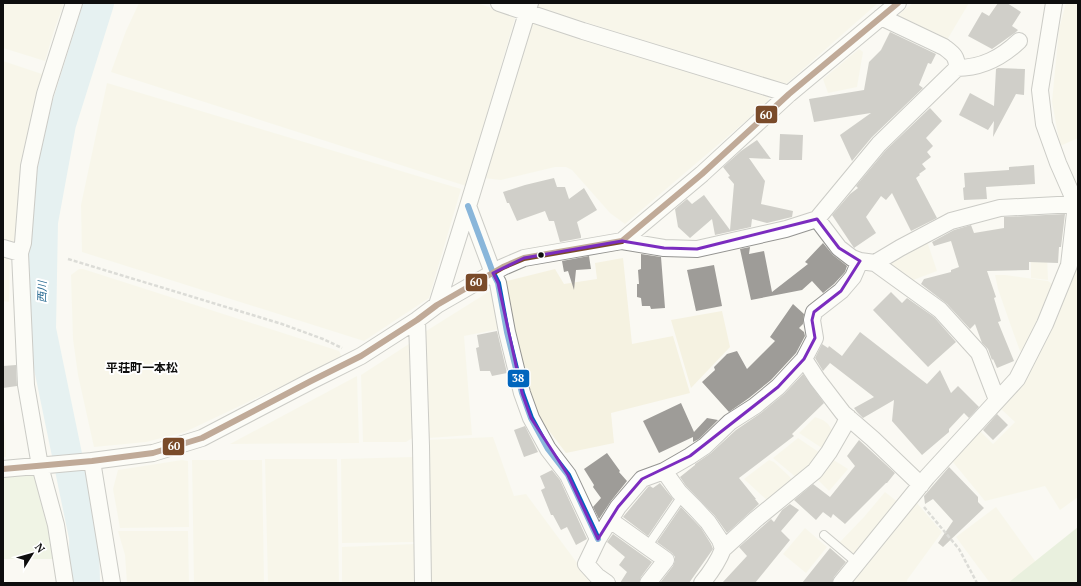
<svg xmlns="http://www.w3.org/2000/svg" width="1081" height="586" font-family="'PT Serif','Noto Sans JP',serif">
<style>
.farmland{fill:#f5f2e1}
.green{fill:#e5edd6}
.forest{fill:#d6e4c5}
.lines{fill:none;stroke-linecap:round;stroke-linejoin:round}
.river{stroke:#cee6f0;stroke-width:30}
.building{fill:#9e9c98}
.lane-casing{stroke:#949491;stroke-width:10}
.street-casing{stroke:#949491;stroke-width:18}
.path{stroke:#b8b8b7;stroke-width:2.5;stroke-dasharray:4 2;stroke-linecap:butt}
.lane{stroke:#fefefd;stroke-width:8}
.street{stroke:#fefefd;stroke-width:16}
.bus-1-casing{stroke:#fff;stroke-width:9}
.bus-2-casing{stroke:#fff;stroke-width:9}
.bus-1{stroke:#0065bd;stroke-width:6}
.bus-2{stroke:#7a4b2a;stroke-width:6}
.marked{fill:none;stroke:#7b2cbf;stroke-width:3;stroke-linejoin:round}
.bus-dot{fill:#0e0e0e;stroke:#fff;stroke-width:1.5}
.labels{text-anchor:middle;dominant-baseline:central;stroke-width:4;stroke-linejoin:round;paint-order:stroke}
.water-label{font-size:11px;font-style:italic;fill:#266991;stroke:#fff}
.quarter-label{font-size:12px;font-weight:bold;fill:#0e0e0e;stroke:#fff}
.line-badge{stroke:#fff;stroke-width:1.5}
.badge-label{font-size:11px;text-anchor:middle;font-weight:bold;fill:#fff}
</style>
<rect width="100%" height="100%" fill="#faf9f3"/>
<path class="farmland" d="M3,3H64L54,31L45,61L3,48Z
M139,3H476L516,15L466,186L111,72L126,31Z
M535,3H878L785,85L534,6Z
M913,3H969L947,40L896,17Z
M1066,3H1078V138L1060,146L1052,102L1059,29Z
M538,22L769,97L768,102L625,224L610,213L572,170L566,167H555L501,180L484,178L532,23Z
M859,49L863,52L857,87L828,93L823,79Z
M3,61L45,75L15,242L12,243L3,241Z
M107,83L461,189L429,298L364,341L82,252L81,205Z
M926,238L937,271L908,282L882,263Z
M3,254L5,255L10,262L9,302L3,301Z
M1047,255L1048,280L1031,278V256Z
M623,258L632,344L673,336L690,393L611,413L614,443L566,453L537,415L512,338L507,281L555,269L564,284L597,279L595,263Z
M1078,259V497L1060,510L1045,486L985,501L952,461L980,431L993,444L1015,422L1001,409L1023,383L1046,339L1071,282Z
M79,269H83L339,351L341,355V358L185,432L146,442L94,447L78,375L73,339L71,275Z
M995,275H1005L1048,281L1052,284L1049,296L1024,352L1020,351L1012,329L998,289Z
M490,291L500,329L464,336L472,435L428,438L423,333Z
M722,311L730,347L691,388L671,320Z
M412,342L414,437L406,442H363L361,375Z
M357,376L359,443L230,444Z
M3,413L5,428L6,450V457H3Z
M815,417L823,420L828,424L836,436L825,450L799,433Z
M493,437L514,496L526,494L583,571L596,583H428L426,440Z
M798,438L823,455L798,479L773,458Z
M413,457L414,542L342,543L341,459Z
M829,457L848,469L829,491L814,476Z
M265,459H337L339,583H268Z
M182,460L188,461L189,527L120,528L113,489L118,470Z
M192,460H262L264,583H194Z
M769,460L774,462L789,476L794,482L770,503L744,479Z
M885,492L899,503L856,556L839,543L864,517Z
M916,502L942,532L907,580V583H851Z
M996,507L1051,583H990L956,537Z
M805,528L827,547L806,573L783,554Z
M118,531H188L189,583H127L125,555Z
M415,544V583H342V547Z"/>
<path class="green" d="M32,473L40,482L55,559H3V476Z"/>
<path class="forest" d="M1078,527V583H1008Z"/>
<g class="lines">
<path class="river" d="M85,583L84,537L41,329L43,222L61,124L99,3"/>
</g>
<path class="building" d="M998,3H1007L1021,12L1012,26L1018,30L1016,32L992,49L968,36L982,12L989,16Z
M890,32L936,54L931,64L928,63L919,85L923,88L872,137L852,161L840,135L871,113L814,122L809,99L864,90L869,62L881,50Z
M998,68L1025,69L1024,95L1016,94L993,137L994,121L988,130L959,115L970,93L994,106L996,69Z
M930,108L942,121L926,138L933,146L927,152L931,157L922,164L926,169L919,174L920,175L916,178L937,218L911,231L892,193L886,200L881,196L866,217L876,233L854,248L832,215L850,194L858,188L856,186L886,150Z
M780,134L803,135L802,160H779Z
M757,140L771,159L749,158L765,181L761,204L793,211L792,217L767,223L752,219L751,227L715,235L712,219L690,238L678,227L675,209L687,199L692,204L704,195L730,230L734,184L728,177L730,176L723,167L741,151Z
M1034,165L1035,184L986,187L987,199L964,200L963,188L965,187L964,173L1009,170V167Z
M554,178L557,187H565L569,199L584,188L597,210L577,222L581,236V238L560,242L554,221H549L545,211L517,221L509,203H507L503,192L525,185Z
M1065,214L1061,247H1059L1058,263L1029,262V270L987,271L996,297L994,298L1001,321L998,322L1014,361L997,368L993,359L992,360L988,349L982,343L975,324L970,329L947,304L921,284L924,279L951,272V270L959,267L951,241L934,246L932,242L954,230L971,225L974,233L1004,228V217Z
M823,243L833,255L847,266L845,272L834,284L823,293L812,281L802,290L751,300L740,249L750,247L749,254L764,251L772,292L808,264L805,262Z
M641,254L661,257L665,308L651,309L650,306H642L641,298L637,297V284H639L638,270L641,269Z
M589,256L591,269L576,270L574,290L568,271L564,272L562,261Z
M714,265L722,306L696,311L687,270Z
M891,292L902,303L907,298L934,317L956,342L928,367L873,310Z
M793,304L804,314L803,324L799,328L804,332L805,336L796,353L771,380L749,398L729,412L702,382L715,370L714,367L727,354L737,351L747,369L775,341L770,337Z
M497,331L507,373L492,376L490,371H480L476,348L479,347L477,335Z
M860,332L927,384L940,370L951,393L958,386L979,407L969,418L964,413L949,429V432L922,455L892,421L894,400L863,418L857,412L854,408L874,397L830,363L823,371L815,358L822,344L828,348L829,346L842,356Z
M16,365L17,386L3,388V366Z
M803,374L824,403L792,434L794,436L739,478L756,499H755L759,504L727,533L715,516L686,486L680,477L695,465V464L711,453L736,430L761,413L784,394Z
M681,403L694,432L707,418L718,420L699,439L693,442V437L659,453L643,421Z
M997,414L1008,425L993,440L983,430Z
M525,426L538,452L524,457L514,430Z
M859,440L895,473L887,483H886L845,524L833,514L831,518L823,512L816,520L794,500L813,484L830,497L855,466L847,456Z
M607,453L620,471L619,472L627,481L611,501L599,519L593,507L601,498L593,487L594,485L584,469Z
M949,467L978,497V502L984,508L943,547L938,543L953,521L933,499L925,504L924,496Z
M552,470L560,480L587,539L576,545L567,527L561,530L553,515H551L541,490L545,488L540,476Z
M660,483L673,499L648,536L623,517L648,487L650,486L653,488Z
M790,504L799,510L781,531L790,540L755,583H722L747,556L739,547L771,519L774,522L782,510Z
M681,507L701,528L711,544L713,549L689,583H660L673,566L675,561V557L672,553L657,542Z
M613,534L652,562L641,577L639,583H620L627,572L619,565L625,557L607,542Z
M830,548L846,562L834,577L832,583H802Z"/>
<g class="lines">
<g class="lane-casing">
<path id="lane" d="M824,535L857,563
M647,547L682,496"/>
</g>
<g class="street-casing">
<path id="street" d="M499,3L583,31L789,94
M881,17L944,47C953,54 957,56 957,68
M468,206L493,273L498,283L507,332L522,393L531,418L548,449L568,475L598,539
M817,219L839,248L852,258L860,261L875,263L940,310L979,353L997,400
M622,241L664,248L697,249L786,229L817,219L879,144L957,68C982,68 1001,58 1019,41
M3,248L20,253
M875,263L900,248L951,221L1000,208L1076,204
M437,305L468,206L530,3
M417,320L421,446L423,583
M804,359L817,379L843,413L873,439L921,485
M92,461L112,583
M3,469L92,461L153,453L202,438L311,381L361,356L417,320L437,305L503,267L524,258L622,241L702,174L789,94L898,3
M664,471L679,492L695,508L708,522L720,540L723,549C718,562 711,572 702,583
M610,520L666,560L648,583
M723,549L755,520L815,471L829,452L844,426L848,417
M65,583L56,525L40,466L26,385L20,253L23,243L29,166L45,94L74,3
M607,583L597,576L586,564L598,539L618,507L642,479L664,471L690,456L705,446L730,422L755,406L778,387L804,359L815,338L812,320L814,312L841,291L853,277L860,261
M841,583L927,477L1017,379L1045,324L1069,265L1076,204L1058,163L1044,124L1040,90L1054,3"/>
</g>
<path class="path" d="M68,259L282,324L323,339L342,348
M924,507L959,549L977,583"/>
<use href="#lane" class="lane"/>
<use href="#street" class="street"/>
<g class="bus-1-casing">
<path id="bus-1" d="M468,206L493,273L498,283L507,332L522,393L531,418L548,449L568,475L598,539"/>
</g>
<g class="bus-2-casing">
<path id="bus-2" d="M3,469L92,461L153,453L202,438L311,381L361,356L417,320L437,305L503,267L524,258L622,241L702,174L789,94L898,3"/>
</g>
<use href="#bus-1" class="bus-1"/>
<use href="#bus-2" class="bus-2"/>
</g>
<path d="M0 0H1081V586H0ZM817,219L839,248L860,261L841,291L814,312L812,320L815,338L804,359L778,387L690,456L642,479L618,507L598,539L568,475L531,418L522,393L498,283L493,273L524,258L622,241L664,248L697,249Z" fill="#faf9f3" fill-opacity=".55" fill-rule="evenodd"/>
<path class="marked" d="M817,219L839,248L860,261L841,291L814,312L812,320L815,338L804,359L778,387L690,456L642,479L618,507L598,539L568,475L531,418L522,393L498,283L493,273L524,258L622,241L664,248L697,249Z"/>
<circle class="bus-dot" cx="541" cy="255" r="3.5"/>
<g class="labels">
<g class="water-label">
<text transform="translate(42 292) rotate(-89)">西川</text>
</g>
<g class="quarter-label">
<text x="142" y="367">平荘町一本松</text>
</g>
</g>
<g class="line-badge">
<rect x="755" y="105" width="23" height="19" rx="4" fill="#7a4b2a"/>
<rect x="465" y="273" width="23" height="19" rx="4" fill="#7a4b2a"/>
<rect x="507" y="369" width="23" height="19" rx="4" fill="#0065bd"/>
<rect x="162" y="437" width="23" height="19" rx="4" fill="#7a4b2a"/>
</g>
<g class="badge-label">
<text x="766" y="119">60</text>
<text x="476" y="286">60</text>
<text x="518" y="382">38</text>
<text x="174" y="450">60</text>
</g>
<rect width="1081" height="586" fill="none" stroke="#0e0e0e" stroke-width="8"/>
<g transform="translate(32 554) rotate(53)" stroke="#ffffff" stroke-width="3" paint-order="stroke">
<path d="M0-3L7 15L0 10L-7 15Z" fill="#0e0e0e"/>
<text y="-6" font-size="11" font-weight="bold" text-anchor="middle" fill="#0e0e0e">N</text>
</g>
</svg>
